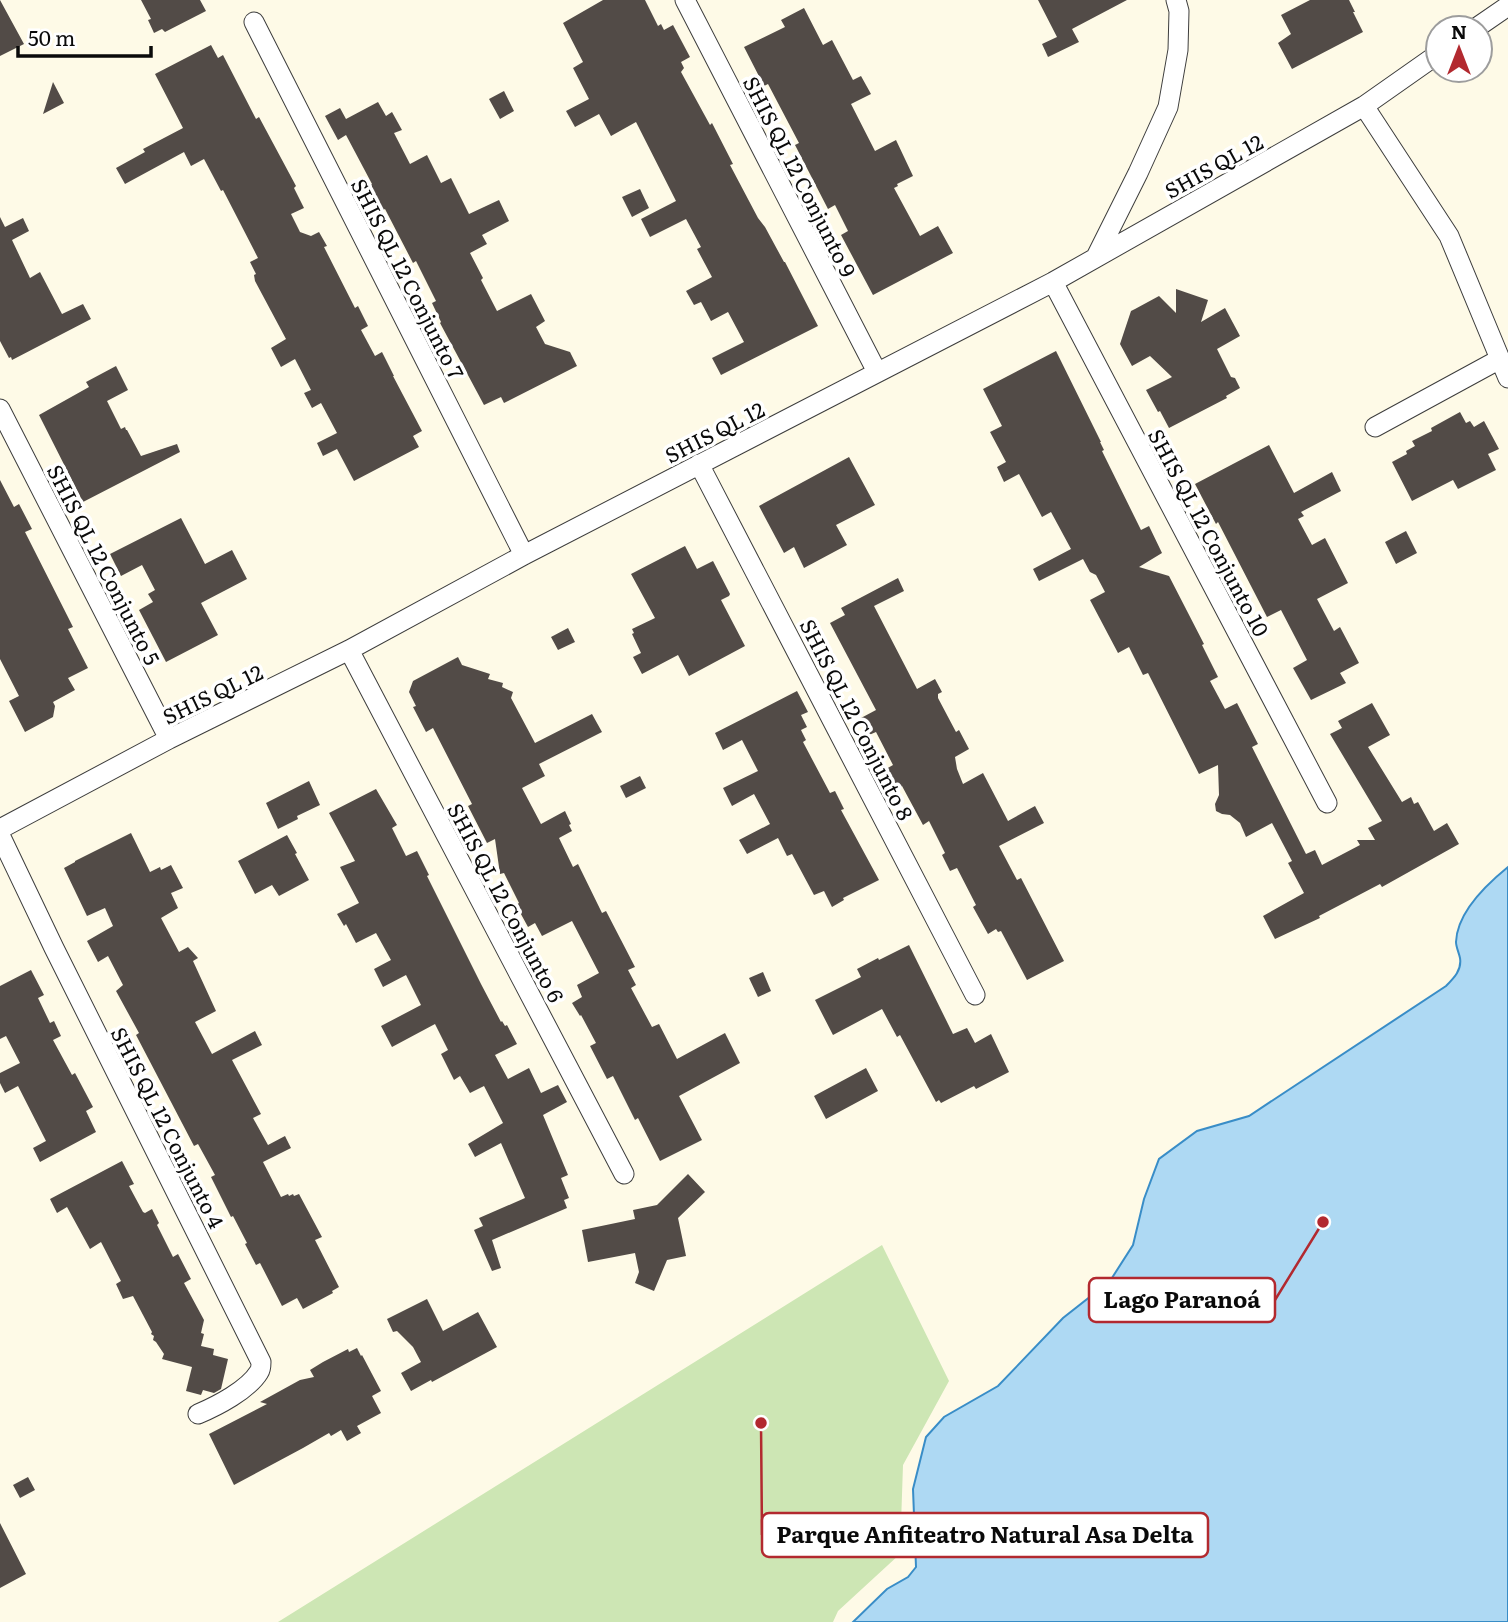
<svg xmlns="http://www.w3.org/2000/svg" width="1508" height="1622" font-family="Literata,serif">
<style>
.green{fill:#cde6b4}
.water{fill:#aed9f3;stroke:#398dc7;stroke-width:2}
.building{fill:#524b47}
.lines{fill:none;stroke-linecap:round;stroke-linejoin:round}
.street-casing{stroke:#3d3d3d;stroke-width:21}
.street{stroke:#fff;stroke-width:19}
.labels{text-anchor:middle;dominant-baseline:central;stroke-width:7;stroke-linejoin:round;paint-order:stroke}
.street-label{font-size:21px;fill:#0a0a0a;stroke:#fff}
.leader{fill:none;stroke:#b2292f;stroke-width:2.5}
.callout-dot{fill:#b2292f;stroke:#fff;stroke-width:2.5}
.callout{fill:#fff;stroke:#b2292f;stroke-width:2.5}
.callout-label{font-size:23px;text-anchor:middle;font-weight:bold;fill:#0a0a0a}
</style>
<rect width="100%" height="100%" fill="#fefae7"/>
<path class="green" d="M882,1245L949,1381L903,1465L900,1554L838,1611L833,1622H278Z"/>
<path class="water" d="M1508,867V1622H853L887,1589L908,1577L916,1567L913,1489L926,1437L944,1417L998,1386L1063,1318L1110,1281L1133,1245L1144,1199L1159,1159L1197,1131L1249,1116L1446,986C1454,978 1462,970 1460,958C1459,953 1456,947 1456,942C1457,913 1487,884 1508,867Z"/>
<path class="building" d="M0,0L24,44L0,56Z
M141,0H200L206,11L165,32L162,29L154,33L148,20L151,19Z
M603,0H645L658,26L661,24L664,30L673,25L690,57L681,62L684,68L681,72L710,125L712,123L733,164L730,165L758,218L765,227L784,262H785L818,326L721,375L712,358L744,342L728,312L711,321L701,302L694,305L686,291L712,277L697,249L701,247L686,219L650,237L641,219L676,201L636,122L611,136L599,114L575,127L566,111L589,99L573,68L583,62L563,23Z
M1038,0H1127L1072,29L1079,42L1048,57L1042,44L1057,37Z
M1310,0H1349L1355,12H1353L1363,32L1292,69L1278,43L1291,34L1281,15Z
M804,8L823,45L832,40L853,80L861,76L871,94L851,104L875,151L896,140L913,176L897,184L898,186L894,188L920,236L938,226L953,253L873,295L841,235L848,231L835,205L828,209L795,145L799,143L768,84L764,86L744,47L785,27L781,20Z
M211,45L218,58L223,55L256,119L259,117L296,186L294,188L304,208L291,214L300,232L311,236L319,232L327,246L324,247L355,308L358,306L368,326L361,330L375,356L382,352L394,376H393L422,431L413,436L419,447L354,481L337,449L323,456L317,443L337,433L321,403L312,408L304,393L311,390L295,359L281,367L271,348L286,339L255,281L254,275L256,274L250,262L258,258L223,190L221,191L204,159L191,166L184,152L125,184L116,168L145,152L143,149L183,128L155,74Z
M53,82L64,103L43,114Z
M504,91L514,111L500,119L489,99Z
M378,102L386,116L392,112L402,130L394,133L410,164L427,155L441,183L451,178L469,214L499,200L509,221L482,235L487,244L470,253L483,278L481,280L497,311L531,294L545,321L536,327L545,344L570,352L577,366L504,403L501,397L484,405L440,323L441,322L432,303L436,301L416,261L413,263L385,209L383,210L369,185L372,184L346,135L338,140L325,116L340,108L346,119Z
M640,189L649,208L632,217L622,197Z
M0,217L5,227L23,218L29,231L12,240L30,278L40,272L62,314L83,304L91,319L12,360L11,357L9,358L0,341Z
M1176,289L1208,300L1201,322L1225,308L1240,336L1217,349L1231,377L1235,378L1240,388L1226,396L1227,398L1169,428L1160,411L1158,412L1146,390L1172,377L1150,356L1132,366L1120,344L1131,311L1135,309L1159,296L1176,313Z
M1056,351L1101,442H1100L1104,450L1102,451L1141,530L1149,526L1162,553L1139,567L1169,576L1204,644L1202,645L1218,677L1210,681L1225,709L1237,703L1258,744L1252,747L1306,854L1315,850L1322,865L1360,845L1357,840H1375L1368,828L1382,821L1330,734L1342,728L1338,721L1372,703L1390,735L1368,747L1402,802L1411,797L1414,804L1418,802L1434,831L1447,823L1459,844L1382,887L1380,884L1319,916L1320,918L1275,939L1263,916L1304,893L1288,863L1292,861L1272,823L1246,837L1240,823L1230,815L1222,814L1216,811L1215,804L1219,795L1218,765L1199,774L1148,673L1143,675L1129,647L1118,653L1090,600L1105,592L1096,575L1090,572L1083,559L1039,581L1033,569L1071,549L1051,512L1042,517L1019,474L1004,482L997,467L1006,462L990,432L1002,426L983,389Z
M116,366L128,390L107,401L121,429L125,427L126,430H127L141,456L177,444L180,452L83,502L39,415L89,387L86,382Z
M1460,412L1466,423L1470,421L1474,427L1484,421L1499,449L1488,454L1496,470L1458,489L1453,480L1412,501L1392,462L1407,454L1406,451L1415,446L1412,441L1432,431L1431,428Z
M1269,445L1294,493L1332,472L1341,491L1301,512L1304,516L1298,519L1312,545L1325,538L1348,583L1317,599L1334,631L1340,627L1359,663L1340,673L1346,683L1311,700L1293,668L1307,660L1281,610L1267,617L1218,522L1216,524L1195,484Z
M849,457L875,505L836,525L847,545L804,568L794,547L784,553L759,506Z
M0,480L14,507L19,504L32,529L25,532L73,627L68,629L88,668L68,678L75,690L53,702L55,706L53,717L25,732L9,701L19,696L0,659Z
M181,518L205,564L232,550L247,579L201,603L218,635L166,662L139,610L153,602L148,594L155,590L142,565L121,576L110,554Z
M1406,531L1417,553L1396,564L1385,542Z
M685,546L697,569L713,561L730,594L729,596L721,600L745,646L689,676L678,655L642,674L633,657L641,653L632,634L634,633L632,629L655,618L631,574Z
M898,578L904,591L874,606L917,689L935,679L942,692L938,694V698L956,732L959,730L969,749L955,757L957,769L963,784L983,773L1008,821L1035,806L1044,823L999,846L1017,880L1021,878L1064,961L1027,980L1001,931L998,932L996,929L988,934L973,907L976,905L957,868L950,871L942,855L945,853L929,821L923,825L902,786L897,789L886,769L893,765L876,732L869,735L861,718L876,710L830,623L845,615L841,608Z
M568,628L575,642L558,650L551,637Z
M458,657L462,665L490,674L488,679L503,683L502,687L513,692L511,698L535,743L592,714L602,732L539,764L545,776L522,788L541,824L565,811L571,824L569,825L572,831L559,838L573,867L578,864L602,913L606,911L635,967L628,970L636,985L631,988L652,1027L659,1024L677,1059L725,1033L740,1063L679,1096L702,1140L660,1161L638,1118L635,1120L613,1076L607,1079L590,1046L596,1043L581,1015L580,1016L572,1003L582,997L577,985L599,973L572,921L542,936L535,923L528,927L516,905L519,903L504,873L500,874L495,839L487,843L468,806L472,804L433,728L426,732L413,707L416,706L409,692L413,681Z
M797,691L808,712L801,715L807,727L801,730L806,740L803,742L830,793L835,791L844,809L841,810L879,880L843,898L844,900L832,907L824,891L814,895L792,854L787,856L778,838L747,854L739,840L770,824L754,794L732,806L723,788L758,771L742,740L723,750L715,733Z
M640,776L646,788L626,798L620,786Z
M309,781L320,805L297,816L298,819L278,829L266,803Z
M376,789L397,825L392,828L406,856L417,851L429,875L427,876L481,984L501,1022L502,1021L505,1026L507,1025L517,1044L495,1055L508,1079L529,1068L541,1093L558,1085L567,1102L543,1115L568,1175L561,1178L569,1198L564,1200L567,1208L492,1240L501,1268L492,1271L474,1230L483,1226L479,1218L525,1198L501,1143L475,1157L468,1144L503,1123L484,1086L470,1093L460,1076L454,1080L441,1054L448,1050L435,1024L392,1047L381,1026L421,1005L406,975L383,987L374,969L391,960L376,933L356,943L346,924L344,926L337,914L359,903L340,867L355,861L329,813Z
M131,833L150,872L160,867L161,870L171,865L183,888L171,893L178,908L161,918L179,952L188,947L198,958L193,961L216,1011L195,1022L212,1054L255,1031L262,1045L232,1060L261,1114L253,1118L268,1145L285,1136L291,1148L263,1162L281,1197L288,1194L289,1196L293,1194L294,1196L299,1194L322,1237L315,1240L339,1287L332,1291L333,1293L303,1309L297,1298L282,1306L260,1263L256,1265L245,1244L247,1243L233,1216L231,1217L211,1177L215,1175L198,1144L194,1146L136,1035L139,1033L116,991L123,985L108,956L98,962L87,941L113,926L105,908L87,916L64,868L75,862V861Z
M287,835L297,853L295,854L309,880L279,896L272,885L255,894L238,861Z
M909,945L953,1034L967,1028L975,1043L991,1034L1009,1072L976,1089L974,1086L941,1103L939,1100L936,1102L900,1035L897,1037L882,1009L833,1035L815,1000L861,977L857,969L878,958L879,960Z
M31,970L44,995L38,998L50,1023L54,1021L61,1036L53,1040L72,1075L75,1073L93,1107L86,1111L96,1132L40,1162L33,1148L46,1141L18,1086L5,1093L0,1083V1073L20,1063L6,1036L0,1039V986Z
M763,972L771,991L758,997L749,978Z
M866,1068L878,1091L826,1119L814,1096Z
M122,1161L134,1184L129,1186L143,1212L145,1213L152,1209L159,1223L157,1225L173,1257L178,1254L191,1279L184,1283L204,1320L201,1333L204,1334L201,1346L214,1349L213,1355L228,1359L221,1389L214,1393L203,1390L201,1395L186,1391L192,1367L162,1359L164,1354L156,1342L153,1340L154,1336L151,1334L152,1332L133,1296L123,1299L116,1284L121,1281L101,1242L90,1249L67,1207L57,1213L50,1199Z
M688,1174L705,1192L678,1218L686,1256L667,1260L654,1291L635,1283L639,1272L635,1253L588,1262L582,1230L635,1219L633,1210L657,1205Z
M427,1299L443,1331L478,1312L497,1347L432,1382L431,1380L411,1391L401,1373L421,1362L413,1347L397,1331L393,1332L387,1319Z
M357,1348L361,1356L362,1355L381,1391L372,1396L381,1413L357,1426L361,1433L347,1441L341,1430L331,1436L329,1433L303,1448L234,1485L209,1434L267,1404L260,1402L300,1380L314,1377L310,1370L323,1362L348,1349L349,1352Z
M28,1477L35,1490L20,1498L13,1485Z
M0,1523L26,1574L0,1588Z"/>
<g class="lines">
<g class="street-casing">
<path id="street" d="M685,0L877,372
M254,22L524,555
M1476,28L1508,6
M1364,106L1449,236L1508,378
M1096,257L1138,173L1168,107L1178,50L1179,11L1176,0
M1053,282L1327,803
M0,409L169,739
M1375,427L1500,359
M699,464L975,995
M349,650L624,1174
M0,829L169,739L349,650L524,555L1053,282L1364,106L1438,54
M0,835L54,948L261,1362C261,1365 261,1369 259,1372C248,1390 217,1406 198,1414"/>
</g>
<use href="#street" class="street"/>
</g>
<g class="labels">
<g class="street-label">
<text transform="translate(1213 165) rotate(-29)">SHIS QL 12</text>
<text transform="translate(801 176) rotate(63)">SHIS QL 12 Conjunto 9</text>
<text transform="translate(409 278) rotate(63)">SHIS QL 12 Conjunto 7</text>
<text transform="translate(714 431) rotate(-27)">SHIS QL 12</text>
<text transform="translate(1210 532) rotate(62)">SHIS QL 12 Conjunto 10</text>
<text transform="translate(105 564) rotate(63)">SHIS QL 12 Conjunto 5</text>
<text transform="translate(212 693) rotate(-26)">SHIS QL 12</text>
<text transform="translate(858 719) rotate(63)">SHIS QL 12 Conjunto 8</text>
<text transform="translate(507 902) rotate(62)">SHIS QL 12 Conjunto 6</text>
<text transform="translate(169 1127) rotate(63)">SHIS QL 12 Conjunto 4</text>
</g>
</g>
<path class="leader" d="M1323 1222L1275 1300M761 1423L762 1535"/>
<g class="callout-dot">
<circle cx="1323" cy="1222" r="7"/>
<circle cx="761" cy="1423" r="7"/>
</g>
<g class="callout">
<rect x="1089" y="1278" width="186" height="44" rx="7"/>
<rect x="762" y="1513" width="446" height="44" rx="7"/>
</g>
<g class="callout-label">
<text x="1182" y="1308">Lago Paranoá</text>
<text x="985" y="1543">Parque Anfiteatro Natural Asa Delta</text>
</g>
<g transform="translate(1459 49)"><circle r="33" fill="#ffffff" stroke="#9d9d9d" stroke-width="2"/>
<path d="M0-5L12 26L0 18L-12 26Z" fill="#b2292f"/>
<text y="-10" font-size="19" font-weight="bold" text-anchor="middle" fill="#0a0a0a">N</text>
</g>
<path d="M18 46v10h133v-10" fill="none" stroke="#0a0a0a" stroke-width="3.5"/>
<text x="28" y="46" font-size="21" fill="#0a0a0a" stroke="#ffffff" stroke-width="5" paint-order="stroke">50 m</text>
</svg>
